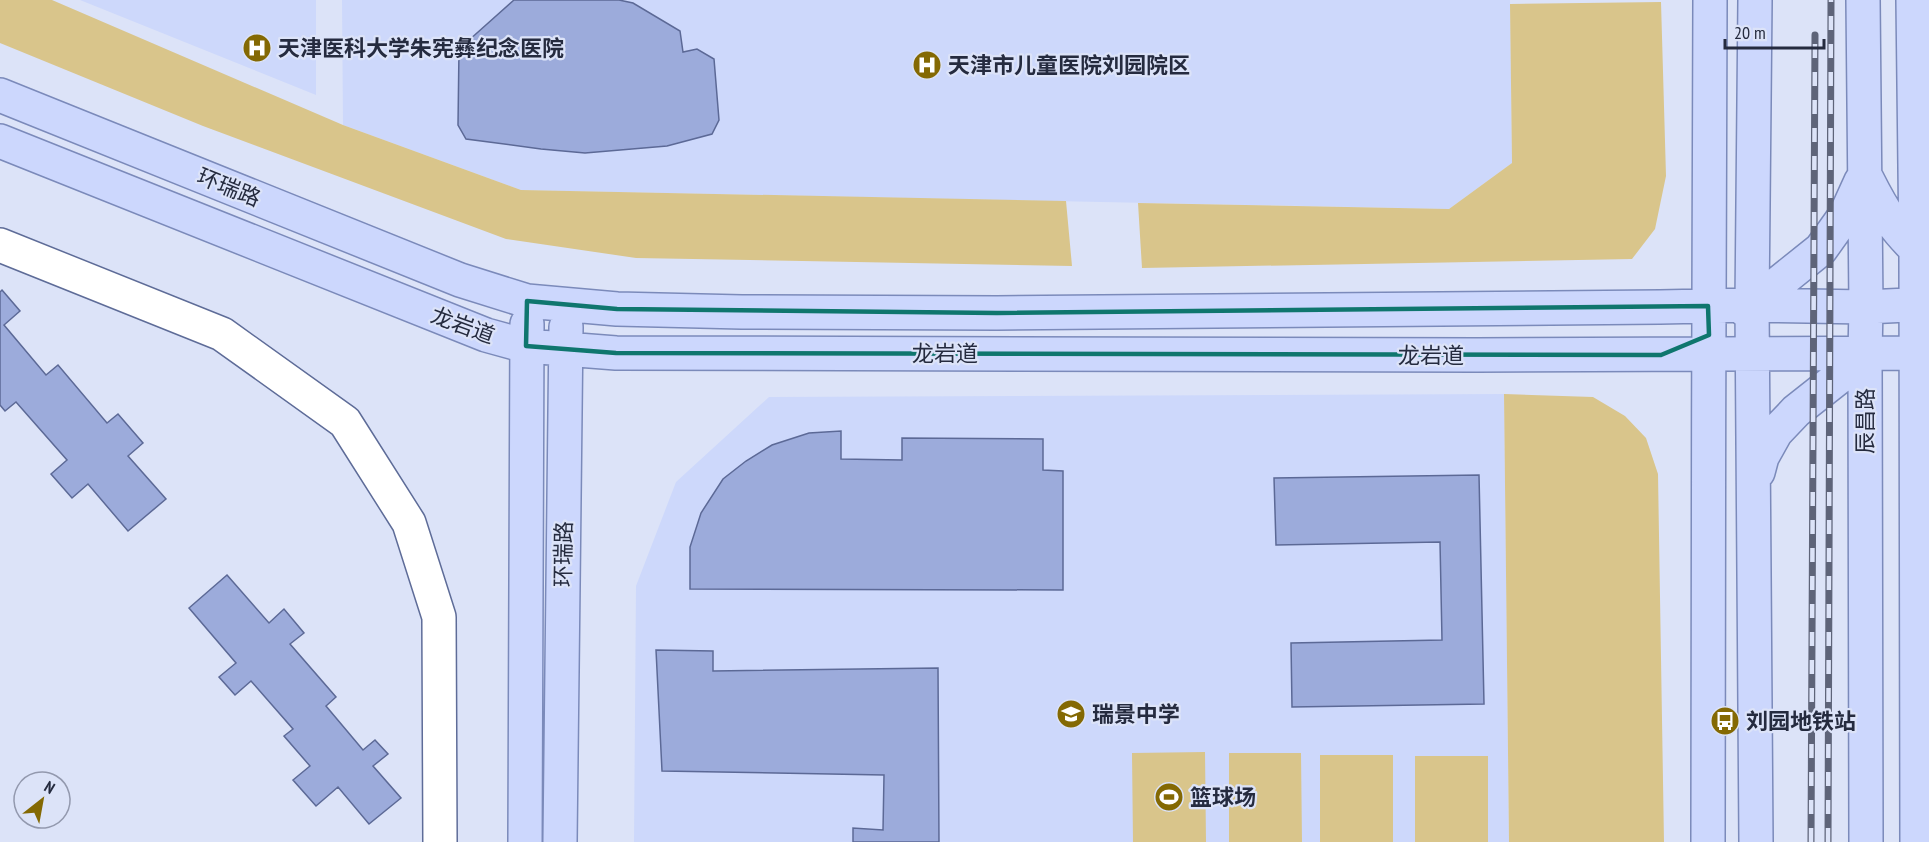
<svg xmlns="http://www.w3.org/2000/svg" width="1929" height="842" font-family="'PT Sans Narrow','Noto Sans SC',sans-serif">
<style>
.built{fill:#cdd8fb}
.green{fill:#d9c58b}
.building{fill:#9cabdb;stroke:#5c6996;stroke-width:1.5}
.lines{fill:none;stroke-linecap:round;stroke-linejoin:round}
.minor-casing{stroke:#5e6c98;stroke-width:36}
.major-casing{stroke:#7b8aba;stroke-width:36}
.minor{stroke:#fff;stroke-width:33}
.major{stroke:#ccd7fd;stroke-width:33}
.rail-casing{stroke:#5e6479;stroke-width:7}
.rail{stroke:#dce3f8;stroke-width:4.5;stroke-dasharray:14;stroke-linecap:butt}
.marked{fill:none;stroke:#0f766e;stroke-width:4.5;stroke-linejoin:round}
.labels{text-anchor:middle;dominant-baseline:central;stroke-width:4.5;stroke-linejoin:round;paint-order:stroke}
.poi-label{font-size:22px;font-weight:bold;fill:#252b3f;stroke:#dce3f8;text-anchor:start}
.street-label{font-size:22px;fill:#252b3f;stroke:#dce3f8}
</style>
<rect width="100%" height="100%" fill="#dce3f8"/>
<path class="built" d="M80,0H316V95Z
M342,0H1510L1512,163L1449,209L521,190L343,125Z
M1504,394L1509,842H634L636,586L676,482L769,397Z"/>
<path class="green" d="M0,0H52L343,125L521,190L1066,201L1072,266L636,258L506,239L203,126L0,43Z
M1661,2L1666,176L1655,229L1632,259L1142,268L1138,203L1449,209L1512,163L1510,4Z
M1504,394L1593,397L1625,416L1646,438L1658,474L1664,842H1509Z
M1205,752L1206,842H1133L1132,753Z
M1229,753H1301L1302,842H1229Z
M1320,755H1393V842H1320Z
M1415,756H1488V842H1415Z"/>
<path class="building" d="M514,0H619L633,3L680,31L683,52L697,49L714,59L719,120L712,134L667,146L585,153L541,149L466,139L458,125L459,49Z
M2,290L20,311L4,325L46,375L58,365L107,423L118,414L143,443L128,456L166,499L128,531L88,484L72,498L51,474L67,460L16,402L5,411L0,405V292Z
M841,431V459L902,460V438L1043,439V470L1063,471V590L690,589V547L701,513L723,479L746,461L772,445L809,433Z
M1479,475L1484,704L1292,707L1291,643L1442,640L1440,542L1276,545L1274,478Z
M227,575L269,623L284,609L304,633L290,644L336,697L326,706L363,750L375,740L388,754L373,766L401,798L369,824L338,787L316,806L293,780L310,766L284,736L293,729L251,681L235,695L219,677L236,663L189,608Z
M656,650L713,651V671L938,668L939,842H853V828L883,830L884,775L662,771Z"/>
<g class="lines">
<g class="minor-casing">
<path id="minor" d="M0,245L222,334L345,422L409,523L439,617L440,842"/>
</g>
<g class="major-casing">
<path id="major" d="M1755,0L1752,305L1756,842
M1863,0L1866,307L1865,354L1866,842
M1913,0L1916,250L1917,842
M0,95L460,280L527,301L617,309L742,312L997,313L1660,307L1752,305L1866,307L1929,304
M0,141L486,335L526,346L616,353L1477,355L1929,353
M1867,179C1884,213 1895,230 1924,257
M1745,310L1821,249L1846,214L1861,181
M1758,472L1762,457L1776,432L1796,411L1853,366L1877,353
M525,842L527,324
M560,842L566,327
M1708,842C1709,561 1708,281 1710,0"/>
</g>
<use href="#minor" class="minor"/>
<use href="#major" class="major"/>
<g class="rail-casing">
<path id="rail" d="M1811,842L1815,35
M1828,842L1831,0"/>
</g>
<use href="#rail" class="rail"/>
</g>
<path class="marked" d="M527,301L617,309L997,313L1708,306L1709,335L1661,355L616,353L526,346Z"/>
<defs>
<g id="hospital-disc" transform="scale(1.5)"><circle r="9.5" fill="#846903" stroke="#dce3f8"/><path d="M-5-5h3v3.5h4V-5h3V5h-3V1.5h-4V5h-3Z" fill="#fff"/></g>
<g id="school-disc" transform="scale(1.5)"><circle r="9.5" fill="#846903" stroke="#dce3f8"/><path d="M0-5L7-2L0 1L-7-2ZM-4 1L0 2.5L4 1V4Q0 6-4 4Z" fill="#fff"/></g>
<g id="bus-disc" transform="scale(1.5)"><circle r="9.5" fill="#846903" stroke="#dce3f8"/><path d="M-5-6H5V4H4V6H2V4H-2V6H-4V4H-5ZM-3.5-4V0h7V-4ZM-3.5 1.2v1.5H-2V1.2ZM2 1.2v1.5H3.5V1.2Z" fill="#fff"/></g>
<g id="stadium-disc" transform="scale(1.5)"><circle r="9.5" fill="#846903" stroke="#dce3f8"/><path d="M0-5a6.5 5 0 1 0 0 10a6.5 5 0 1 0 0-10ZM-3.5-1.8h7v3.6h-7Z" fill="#fff"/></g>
</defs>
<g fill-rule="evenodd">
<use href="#hospital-disc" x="257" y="48"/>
<use href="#hospital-disc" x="927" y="65"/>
<use href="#school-disc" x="1071" y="714"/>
<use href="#bus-disc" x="1725" y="721"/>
<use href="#stadium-disc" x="1169" y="797"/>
</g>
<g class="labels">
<g class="poi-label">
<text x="278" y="48">天津医科大学朱宪彝纪念医院</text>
<text x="948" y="65">天津市儿童医院刘园院区</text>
<text x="1092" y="714">瑞景中学</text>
<text x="1746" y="721">刘园地铁站</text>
<text x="1190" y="797">篮球场</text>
</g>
<g class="street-label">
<text transform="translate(229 187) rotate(22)">环瑞路</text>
<text transform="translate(463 325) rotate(20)">龙岩道</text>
<text x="945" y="353">龙岩道</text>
<text x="1431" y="355">龙岩道</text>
<text transform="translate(1865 421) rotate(-90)">辰昌路</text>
<text transform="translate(563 554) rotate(-89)">环瑞路</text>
</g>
</g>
<g transform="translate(42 800) rotate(31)"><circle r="28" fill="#dce3f8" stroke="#9399ae" stroke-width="1.5"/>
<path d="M0-4.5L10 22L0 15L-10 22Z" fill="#846903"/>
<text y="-9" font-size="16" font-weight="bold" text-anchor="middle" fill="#252b3f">N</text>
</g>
<path d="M1725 39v9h99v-9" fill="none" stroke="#252b3f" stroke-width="3"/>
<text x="1734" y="39" font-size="18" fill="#252b3f" stroke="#dce3f8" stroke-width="4.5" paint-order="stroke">20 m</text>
</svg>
